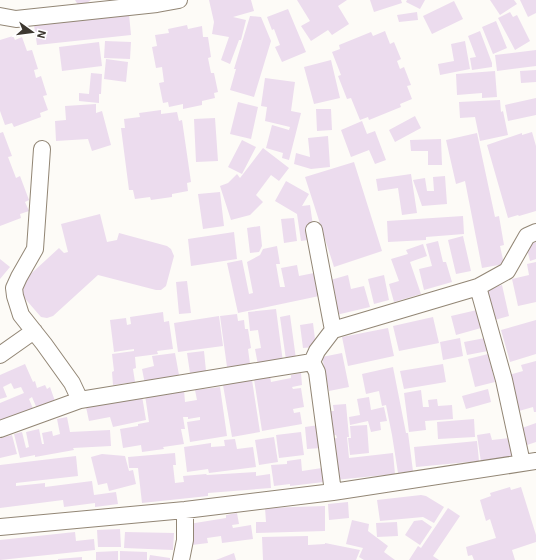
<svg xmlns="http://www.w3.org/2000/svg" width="536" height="560" font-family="'IBM Plex Sans',sans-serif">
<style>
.building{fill:#ecdcee}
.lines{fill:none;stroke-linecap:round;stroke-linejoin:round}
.street-casing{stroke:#928675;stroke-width:18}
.street{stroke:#fff;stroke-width:16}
</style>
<rect width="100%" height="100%" fill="#fdfbf7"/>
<path class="building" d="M75,0H91L80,8Z
M209,0H251L254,11L233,17L246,20L241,40H239L230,64L221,60L229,37L212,34L214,22Z
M297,0H347L338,6L349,24L332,35L328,30L311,41L301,26L310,21Z
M370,0H401L402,3L374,12Z
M407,0H425L420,9L406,2Z
M490,0H514L517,4L500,15Z
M520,0H536V13L528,17Z
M454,1L463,19L432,34L423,16Z
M288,9L306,52L282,62L275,47L280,45L274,29L272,30L267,17Z
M417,12L418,20L399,22L397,15Z
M510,12L513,17L517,15L530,41L515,50L498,18Z
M129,14L131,35L37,45L34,25Z
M250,16L261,17L271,41L254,97L230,90L236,69H234Z
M496,21L507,48L493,54L482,27Z
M187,25L188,29L202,26L203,37H208L211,57L208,58L211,73H214L218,92L214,93L215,98L202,101V105L183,109V104L169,107L168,102L163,103L159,83L164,82L162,67L156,68L152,47L157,46L155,35L169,33L168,29Z
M385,31L390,44L394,42L401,59L397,61L400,69L404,67L411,85L407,86L412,99L400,104L401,107L369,120L368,117L360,120L351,98L347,99L338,76L341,75L332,52L340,49L339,45L371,32L373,36Z
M480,31L492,63V67L472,70L470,58L476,57L468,36Z
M13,36L15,40L22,37L27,51L32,50L38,69L34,70L36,78L41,76L47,95L43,96L48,110L40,113L41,117L14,127L12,123L5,125L0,111V40Z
M105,41L131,42L130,59L104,58Z
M465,41L470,69L440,75L438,64L454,61L451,44Z
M99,42L102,66L62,71L59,47Z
M536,50V66L497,71L495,55Z
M106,59L128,62L126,82L104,79Z
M331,60L340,98L314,104L304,67Z
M536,70V82L521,83L520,71Z
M495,71L497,97L482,98V93L457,95L456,74Z
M91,73L102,74L101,94H99V103L79,101V93L89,94Z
M265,78L295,82L291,111L301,113L289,160L282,158L283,153L266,148L272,125L289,130L290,127L265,121L267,107L261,106Z
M536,98V115L508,121L505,105Z
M500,100L501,112L503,111L508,135L480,141L475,117L460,118L459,102Z
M238,102L258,107L251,139L230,134Z
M96,104V113L102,111L111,145L92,151L88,139L56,141L55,121L66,120L65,106Z
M316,109H331L332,130L317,131Z
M161,110V114L177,112L179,121L182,120L191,182L187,183L188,191L172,194V197L151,200L150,197L135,199L133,190H129L121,128H125L124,119L140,117L139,113Z
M415,116L421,128L395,142L389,130Z
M215,118L218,161L196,162L194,119Z
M362,121L367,134L375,131L386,160L375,164L369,150L351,157L341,130Z
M3,132L12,156L8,157L16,178L20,176L29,200L25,202L29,211L20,214L21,218L0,226V133Z
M532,132L536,146V211L519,216L518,215L508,218L487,145L522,133V135Z
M477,133L495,217L499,216L504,245L500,246L504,264L482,268L465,181L456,184L446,140Z
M328,136L330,167L311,169L294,164L296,153L310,157L308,138Z
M441,139L442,165H428V151H411L410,140Z
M242,140L256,147L242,174L228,167Z
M263,148L289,168L279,181L271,175L256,195L263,202L250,215L231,220L220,186L228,183L237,174L240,178Z
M354,162L382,251L334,267L305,177Z
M411,174L417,213L402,215L398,188L378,191L376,179Z
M445,176L447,204L422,206L413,180L425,178L427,191H434L433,177Z
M286,181L309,194L302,206L310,205L315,239L301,241L297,214L275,201Z
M220,192L224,226L203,229L198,194Z
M100,214L107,242L117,240L119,233L167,246L171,249L174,256L166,286L161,290H156L98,275L53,316L47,318L41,317L21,294L22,282L59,248L64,253L68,252L61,224Z
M463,216L464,234L426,237V240L388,242L387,221Z
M294,218L297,241L284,243L281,219Z
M260,226L262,246L259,252L250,253L247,228Z
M234,232L237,259L191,266L188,239Z
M463,236L471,271L456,274L448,240Z
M438,241L443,262H446L452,282L424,290L419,269L432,266L426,244Z
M536,242V259L530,261L526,245Z
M423,244L427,256L410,262L421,294L394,302L389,284L399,281L391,259L408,254L406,250Z
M277,246L280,264H276L280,287H285L281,268L297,265L299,276L319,272L324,295L238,313L227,263L242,260L249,294L253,293L247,262L260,255L263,249Z
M0,259L10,267L0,279Z
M536,262V302L518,306L512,279L529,275L527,264Z
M348,275L351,289L364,286L370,307L336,315L327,281Z
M384,275L389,300L374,304L368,279Z
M187,281L191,313L179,314L176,282Z
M502,285L509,316L491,321L483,290Z
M276,309L283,362L258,365L255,349L261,348L258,330L250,331L248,312Z
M477,310L481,328L456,335L451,316Z
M163,312L164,322L169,321L173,349L157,351L158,354L135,357L136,368L133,369L135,382L113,385L112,372L114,371L112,354L134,351V349L114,352L110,320L126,318L127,325L131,324L130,317Z
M237,314L238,321L244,320L245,329H248L251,348L248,349L250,364L227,367L220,316Z
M290,315L296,359L286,360L280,317Z
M219,316L223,346L178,352L174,323Z
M433,317L439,343L399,351L393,326Z
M536,320V354L510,362L501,330Z
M313,323L316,347L303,348L300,325Z
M388,328L394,356L348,366L342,337Z
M460,338L463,356L443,360L440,342Z
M485,338L488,351L467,355L464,342Z
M204,351L206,371L190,373L187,353Z
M175,353L179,375L156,379V382L145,384L142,369L154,366L152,356Z
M342,353L349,387L329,391L322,357Z
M488,354L495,382L475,387L468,359Z
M536,361V412H534L533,407L519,411L509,375L523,371L521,365Z
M25,364L33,382L35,381L37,388L45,385L47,389L50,387L56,404L38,411L32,397L29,399L34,411L0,424V403L24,393L21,387L14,389L11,383L3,387L7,397L0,399V375Z
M443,364L446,382L404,389L400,371Z
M393,367L406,433H408L413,471L398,473L392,435L386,405L382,406L379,391L366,394L362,374Z
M301,373L302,385L292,387L293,389L301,388L304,407L293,409L294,413L300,412L302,424L262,431L254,379L270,376L271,382L291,378V375Z
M252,380L260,432L232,437L223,385Z
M220,387L227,436L190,442L187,422L200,420V417L188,419V417H183L185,429H181L184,444L163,447L164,449L142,452L141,445L123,448L120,429L138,426V424L149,422L145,395L184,390L185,402L197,400L195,390Z
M488,389L491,402L466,409L462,396Z
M421,390L423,407H429L428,400L437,399L438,406L452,405L453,419L425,421L426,430L409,432L404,393Z
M142,396L146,420L113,427L110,417L89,421L86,407Z
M369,397L371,410L384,407L387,421L380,422L381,430L371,432L368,421L350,425L349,417L360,415L357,399Z
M346,404L349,437H347L349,458L393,453L395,474L335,480L331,439L337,438L336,435L330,436L328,411H334L333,405Z
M67,417L70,432L110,430L111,446L73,448L74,450L35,457V455L20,458L14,434L22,432L26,448L29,447L26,432L39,429L42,444H44L42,433L52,431L53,436L60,434L57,419Z
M474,419L475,437L438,439L437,422Z
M536,423V442L527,445L522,428Z
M319,425L321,448L307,449L305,427Z
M367,425L369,453L350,455L348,438H351L350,426Z
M301,432L304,455L279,458L276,435Z
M490,433L492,440L510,438L512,457L481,462L477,435Z
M12,435L17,454L0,458V438Z
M274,437L278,462L259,465L255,440Z
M235,439L237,449L253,447L256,467L209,473L208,469L187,472L184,447L211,443V447L225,446L224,440Z
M477,441L479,461L416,467L414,447Z
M175,453L176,465H173L175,483L184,482L183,476L206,474L207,475L256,472V476L270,474L271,488L208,493V496L142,503L138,468H129L128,457Z
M102,454L125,456L129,471L133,470L136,484L109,491L107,483L98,485L91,457Z
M76,456L78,476L16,483V486L45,483V487L92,481L94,495L116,492L118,504L95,507V503L64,507L63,500L0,508V465Z
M301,459L302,471L322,468L324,482L290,486V484L274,486L271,465L287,464V461Z
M510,487L511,490L521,487L536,535V542L512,550L515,560H474L472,555L468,556L466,547L496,538L490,519L486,521L480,500L491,496L490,493Z
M421,495L426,496L444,507L434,523L423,517L380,521L377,500Z
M348,502L349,518L329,520L328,504Z
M325,506V531L256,533V522H266L265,508Z
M448,508L460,516L433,556L439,560H409L418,546L421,548Z
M237,513L239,524L232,525L233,528L251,525L253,539L222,543L221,536L207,538L208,543L192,545L189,524L226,518V515Z
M352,520L369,524L368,531L388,546L384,552L395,560H364L359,557L363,548L346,544Z
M422,520L432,527L420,545L405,535L414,521Z
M397,522L398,536L377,537L376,523Z
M120,529L121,547H98L97,530Z
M75,532L76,541L94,539L95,550L0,560V540Z
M125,532L174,533L173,550L124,548Z
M308,536V545L325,544V543L360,550L356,560H263L262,537Z
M118,551V560H96V552Z
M120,551L147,552V560H120Z
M234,553L236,560H216Z
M150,555L170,558V560H149Z
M82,557V560H58V559Z"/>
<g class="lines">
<g class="street-casing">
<path id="street" d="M0,16L16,19L157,4L179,0
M42,149L35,249L19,277L14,288L15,296L21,315L44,344L72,383L80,400
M314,230L333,330
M478,287L504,380L522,463
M0,355L34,331
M312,362L317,351L333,330L478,287L507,271L527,236L536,232
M0,429L80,400L312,362L317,372L333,492
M0,527L185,510L333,492L536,461
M181,560L185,540V510"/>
</g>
<use href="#street" class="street"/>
</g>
<g transform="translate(32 32) rotate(104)" stroke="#ffffff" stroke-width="3" paint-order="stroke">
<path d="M0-3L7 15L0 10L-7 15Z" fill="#3d3830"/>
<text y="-6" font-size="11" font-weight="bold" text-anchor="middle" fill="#3d3830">N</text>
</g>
</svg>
